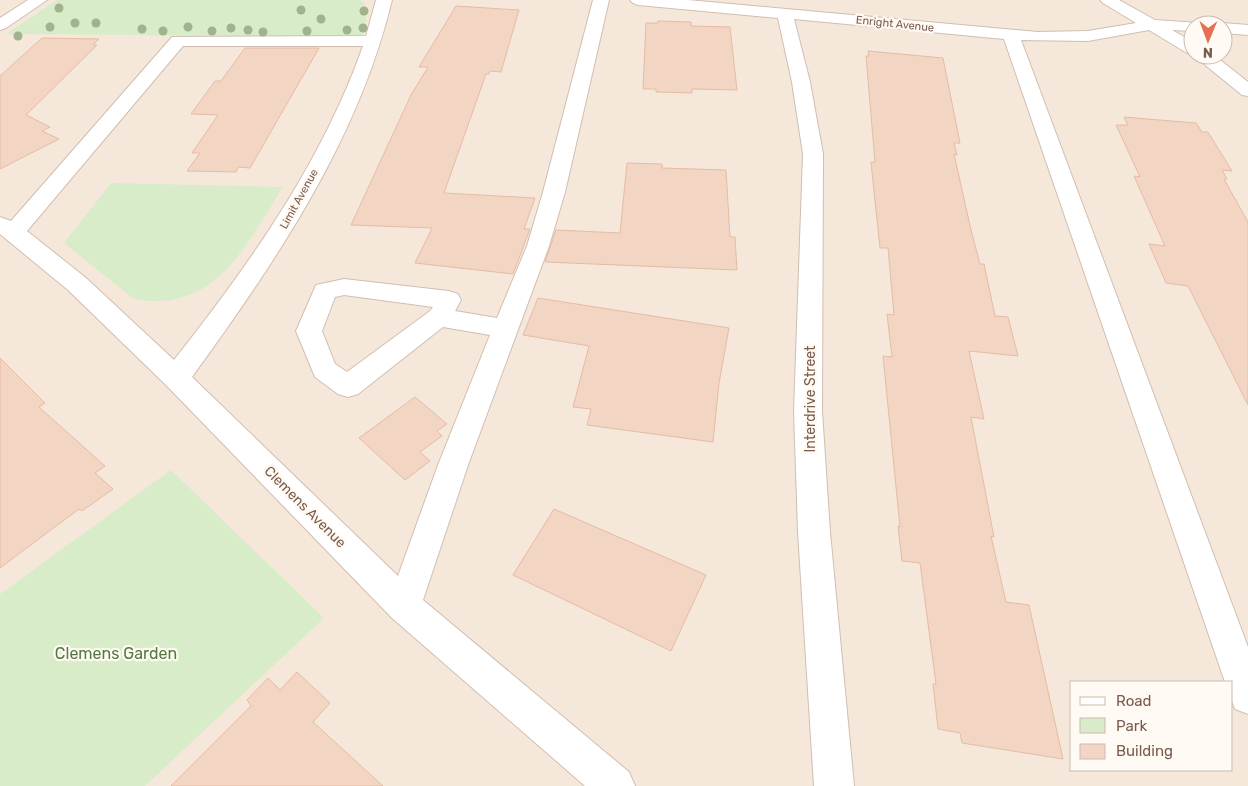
<svg xmlns="http://www.w3.org/2000/svg" width="1248" height="786" font-family="Rubik,sans-serif">
<style>
.residential{fill:#f5e8da;fill-rule:evenodd}
.green{fill:#d8ecc9}
.building{fill:#f3d5c3;stroke:#e6bba3}
.lines{fill:none;stroke-linecap:round;stroke-linejoin:round}
.minor-casing{stroke:#d1beb0;stroke-width:2}
.minor{fill:#fff;fill-rule:evenodd}
.tree{fill:#a0b28e}
.labels{text-anchor:middle;dominant-baseline:central;stroke-width:4.5;stroke-linejoin:round;paint-order:stroke}
.far-street-label{font-size:11px;fill:#7a5c4d;stroke:#fffaf3}
.street-label{font-size:14px;fill:#7a5c4d;stroke:#fffaf3}
.near-park-label{font-size:16px;fill:#537a41;stroke:#fffaf3}
</style>
<rect width="100%" height="100%" fill="#fdf6ec"/>
<path class="residential" d="M0,0H1248V786H0ZM1193,25H1223V55H1193ZM1072,682H1232V770H1072Z"/>
<path class="green" d="M57,0H360L364,3L366,17L363,37L6,34Z
M111,183L283,187C246,245 216,314 134,299L64,243Z
M171,470L324,618L145,786H0V594Z"/>
<path class="building" d="M456,6L519,10L501,72L490,71L489,74H486L444,193L535,198L524,229H530L513,274L415,263L432,228L351,225L411,95L428,67H419Z
M658,21L691,22V26L730,27L737,90L692,89V93L656,92V89H643L646,23H658Z
M42,38L99,39L93,45H97L26,115L50,127L42,131L59,139L0,169V76Z
M245,48H319L250,168L238,167L236,172L187,171L200,153H192L218,115L191,114L215,81H221Z
M868,51L943,58L960,143H954L957,155L954,154L971,230L980,264H984L995,316L1008,317L1018,356L969,351L984,419L971,417L994,537L991,536L1006,602L1029,605L1063,759L962,743L960,733L938,729L933,684H936L920,563L902,561L898,526L900,527L883,356L892,357L887,314L894,315L888,248H880L873,182L871,162H875L866,56H869Z
M1124,117L1196,123L1202,132H1208L1232,171L1222,170L1227,179H1224L1248,222V405L1188,286L1166,283L1149,244L1165,246L1134,176L1140,177L1116,125H1128Z
M627,163L662,164V168L726,170L730,237H735L737,270L545,262L556,230L620,233Z
M538,298L729,328L719,383L713,442L587,425L591,409L573,407L589,346L523,335Z
M0,358L45,403L39,407L105,466L95,473L113,489L82,511L79,509L0,568Z
M415,397L447,424L437,431L442,436L420,452L430,461L405,480L359,438Z
M554,509L706,575L671,651L513,575Z
M297,672L330,703L313,722L383,786H171L251,706L247,700L268,678L280,690Z"/>
<g class="lines">
<g class="minor-casing">
<path id="minor" d="M28,0H47L6,28L0,30V18Z
M376,0H392C358,141 276,261 192,377L398,576L438,465L490,335L443,327L358,394L348,397L338,394L315,377L296,331L316,285L344,279L449,291L458,294L461,300L455,311L497,318L527,246L543,192L593,0H609L565,192L549,246L468,465L423,600L629,772L635,786H585L392,618L166,385L68,290L0,234V217L11,221L172,37L366,36ZM183,46H363C322,162 250,264 174,360L86,278L27,231ZM344,295L433,307L430,311L347,372L335,364L322,331L335,297Z
M630,0H688L1038,32L1088,31L1136,23L1103,3L1100,0H1119L1155,20L1199,23L1200,25H1193V31L1172,30L1193,42V54L1187,53L1149,30L1088,41L1021,40L1248,647V714L1235,709L1232,701V682H1225L1004,39L794,19L810,82L823,154L822,411L830,532L854,786H814L798,532L794,411L803,154L792,82L778,18L638,5L633,3Z
M1223,23L1248,25V35L1223,33V25H1217Z
M1193,55H1214L1248,82V96L1242,95Z"/>
</g>
<use href="#minor" class="minor"/>
</g>
<g class="tree">
<circle cx="59" cy="8" r="4.5"/>
<circle cx="301" cy="10" r="4.5"/>
<circle cx="364" cy="11" r="4.5"/>
<circle cx="321" cy="19" r="4.5"/>
<circle cx="75" cy="23" r="4.5"/>
<circle cx="96" cy="23" r="4.5"/>
<circle cx="50" cy="27" r="4.5"/>
<circle cx="188" cy="27" r="4.5"/>
<circle cx="231" cy="28" r="4.5"/>
<circle cx="363" cy="28" r="4.5"/>
<circle cx="142" cy="29" r="4.5"/>
<circle cx="248" cy="30" r="4.5"/>
<circle cx="347" cy="30" r="4.5"/>
<circle cx="163" cy="31" r="4.5"/>
<circle cx="212" cy="31" r="4.5"/>
<circle cx="307" cy="31" r="4.5"/>
<circle cx="263" cy="32" r="4.5"/>
<circle cx="18" cy="36" r="4.5"/>
</g>
<g class="labels">
<g class="far-street-label">
<text transform="translate(895 24) rotate(6)">Enright Avenue</text>
<text transform="translate(299 199) rotate(-61)">Limit Avenue</text>
</g>
<g class="street-label">
<text transform="translate(810 399) rotate(-90)">Interdrive Street</text>
<text transform="translate(305 507) rotate(45)">Clemens Avenue</text>
</g>
<g class="near-park-label">
<text x="116" y="653">Clemens Garden</text>
</g>
</g>
<rect x="1070" y="681" width="162" height="90" fill="#fffaf3" stroke="#cabbb1"/>
<rect x="1080" y="697" width="25" height="8" fill="#ffffff" stroke="#cabbb1"/>
<text x="1116" y="706" font-size="15" fill="#7a5c4d">Road</text>
<rect x="1080" y="718" width="25" height="15" fill="#d8ecc9" stroke="#cabbb1"/>
<text x="1116" y="731" font-size="15" fill="#7a5c4d">Park</text>
<rect x="1080" y="744" width="25" height="15" fill="#f3d5c3" stroke="#cabbb1"/>
<text x="1116" y="756" font-size="15" fill="#7a5c4d">Building</text>
<g transform="translate(1208 40) rotate(181)"><circle r="24" fill="#fffaf3" stroke="#cabbb1"/>
<path d="M0-4L9 19L0 12L-9 19Z" fill="#e76f51"/>
<text y="-8" font-size="14" font-weight="bold" text-anchor="middle" fill="#7a5c4d">N</text>
</g>
</svg>
